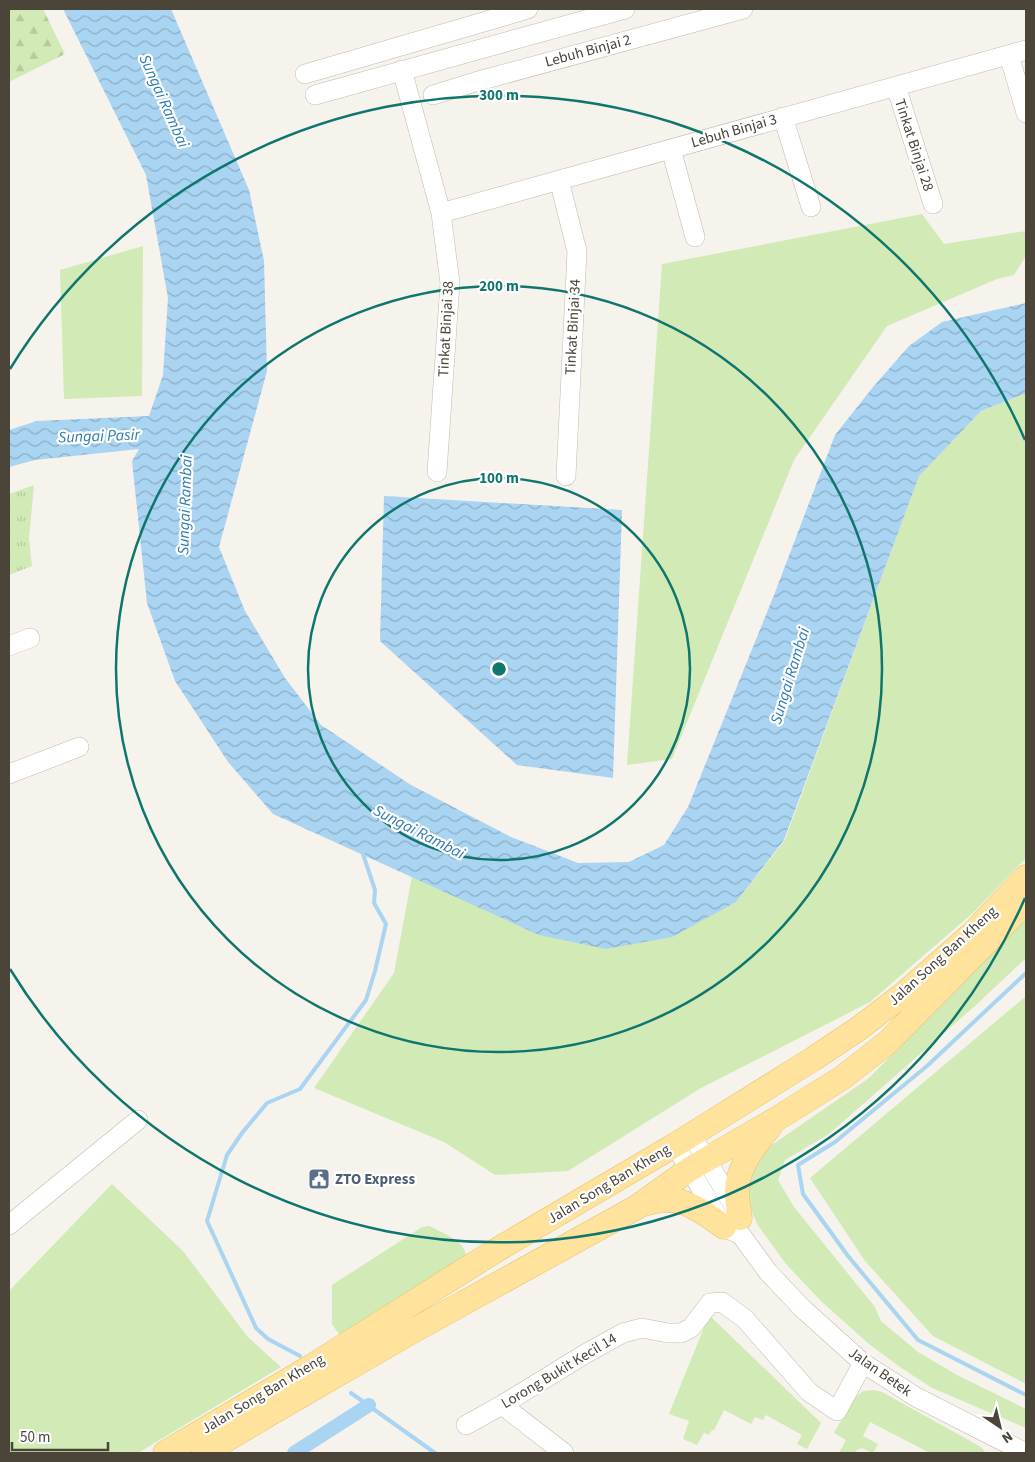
<svg xmlns="http://www.w3.org/2000/svg" width="1035" height="1462" font-family="'Source Sans 3',sans-serif">
<style>
.grass{fill:#d2eab5}
.forest{fill:url(#forest-firs)}
.park{fill:url(#park-tufts)}
.water{fill:url(#water-waves)}
.lines{fill:none;stroke-linecap:round;stroke-linejoin:round}
.stream{stroke:#a9d4f2;stroke-width:4}
.canal{stroke:#a9d4f2;stroke-width:14}
.minor-casing{stroke:#c2bbae;stroke-width:20}
.major-casing{stroke:#e6c16a;stroke-width:25}
.minor{stroke:#fff;stroke-width:19}
.major{stroke:#ffe39c;stroke-width:24}
.ring{fill:none;stroke:#0f766e;stroke-width:2.5}
.labels{text-anchor:middle;dominant-baseline:central;stroke-width:4.5;stroke-linejoin:round;paint-order:stroke}
.street-label{font-size:15px;fill:#4b4439;stroke:#fff}
.service-label{font-size:15px;font-weight:bold;fill:#4e5e75;stroke:#fff;text-anchor:start}
.water-label{font-size:16px;font-style:italic;fill:#2e7ab2;stroke:#fff}
.centre{fill:#0f766e;stroke:#fff;stroke-width:2.5}
.ring-label{font-size:15px;text-anchor:middle;font-weight:bold;fill:#0f766e;stroke:#fff;stroke-width:4.5;stroke-linejoin:round;paint-order:stroke}
</style>
<defs>
<pattern id="forest-firs" width="22" height="20" patternUnits="userSpaceOnUse" patternTransform="scale(1.25)"><rect width="22" height="20" fill="#d2eab5"/><path d="M5 1l3.5 6h-7zM16 11l3.5 6h-7z" fill="#b6ca9c"/></pattern>
<pattern id="park-tufts" width="24" height="20" patternUnits="userSpaceOnUse" patternTransform="scale(1.25)"><rect width="24" height="20" fill="#d2eab5"/><path d="M3 7l-1-3M5 7V3M7 7l1-3M15 17l-1-3M17 17v-4M19 17l1-3" fill="none" stroke="#b6ca9c"/></pattern>
<pattern id="water-waves" width="16" height="10" patternUnits="userSpaceOnUse" patternTransform="scale(1.25)"><rect width="16" height="10" fill="#a9d4f2"/><path d="M0 5q4-4 8 0t8 0" fill="none" stroke="#8caec5"/></pattern>
</defs>
<rect width="100%" height="100%" fill="#f6f3ec"/>
<path class="grass" d="M922,214L944,244L1026,231V256L1014,275L997,279L887,326L794,460L672,759L627,765L662,264Z
M143,246L142,396L64,399L60,270Z
M1026,393V858L975,911L870,1002L701,1088L568,1171L495,1175L444,1142L314,1088L394,973L412,876L539,935L736,902L785,840L919,475L981,411Z
M1026,917V958L976,1005L829,1134L785,1160L778,1180L794,1207L875,1307L881,1321L918,1352L957,1375L1026,1409V1428L932,1388L900,1367L869,1344L822,1302L786,1264L757,1224L750,1207L746,1190L750,1173L766,1149L869,1078Z
M1026,996V1384L933,1336L865,1261L810,1178Z
M112,1184L183,1251L247,1336L281,1367L138,1453H9V1291Z
M429,1226C442,1233 463,1239 466,1255L340,1336L332,1324V1285L422,1227Z
M709,1315L821,1423L807,1449L797,1444L802,1435L766,1415L763,1420L755,1417L751,1424L724,1410L714,1430H712L709,1435L704,1433L697,1445L683,1439L689,1421L669,1414Z
M874,1390L882,1392L981,1447L986,1453H930L870,1422L863,1436L878,1444L873,1453L862,1448L857,1450L855,1453H839L846,1440L834,1433L853,1399L863,1391Z"/>
<path class="forest" d="M9,9H43L65,54L9,82Z"/>
<path class="park" d="M34,485L29,539L32,566L9,575V494Z"/>
<path class="water" d="M63,9H171L249,190L264,261L267,371L219,547L245,611L285,678L321,725L411,785L511,837L578,863L629,862L664,845L688,807L774,595L835,435L873,387L909,346L942,322L1026,303V393L981,411L919,476L784,840L736,902L672,937L606,949L539,935L273,814L228,762L175,681L147,603L132,461L139,449L35,460L9,467V430L37,421L149,416L163,375L168,298L146,175Z
M384,496L622,510L613,778L517,765L380,641Z"/>
<g class="lines">
<path class="stream" d="M1026,973L927,1066L835,1142L798,1165L803,1194L848,1256L918,1340L1026,1395
M300,1356L268,1339L256,1328L207,1221L227,1155L242,1133L267,1103L300,1089L366,1000L375,971L386,924L374,903L375,890L362,851
M351,1393L435,1453"/>
<path class="canal" d="M294,1453L369,1405"/>
<g class="minor-casing">
<path id="minor" d="M1009,55L1026,113
M402,70L441,213L450,283L437,472
M305,74L528,9
M896,86L933,204
M315,95L625,9
M433,95L475,82L743,9
M783,117L811,207
M671,149L695,237
M559,180L577,251L566,476
M441,213L1026,50
M9,646L30,638
M9,774L79,747
M691,1134L738,1213
M675,1145L724,1227L741,1235L768,1272L802,1308L863,1363L916,1397L1026,1453
M9,1225L138,1120
M502,1405L564,1453
M466,1425L502,1405L585,1354L623,1333L642,1328L668,1333H681L691,1328L710,1303L722,1302L745,1319L809,1392L837,1411L863,1363"/>
</g>
<g class="major-casing">
<path id="major" d="M644,1204C680,1193 696,1207 724,1227
M740,1218C739,1210 737,1202 737,1194C736,1168 754,1146 770,1127
M165,1453L312,1366L495,1251L675,1145L813,1059L858,1029L905,993L972,934L1026,877
M204,1453L271,1413L411,1332L637,1207L690,1169L778,1118L842,1078L888,1042L1026,902"/>
</g>
<use href="#minor" class="minor"/>
<use href="#major" class="major"/>
</g>
<g class="ring">
<circle cx="499" cy="669" r="191"/>
<circle cx="499" cy="669" r="383"/>
<path d="M1025 898A574 574 0 0 1 10 969M10 369A574 574 0 0 1 1025 440"/>
</g>
<defs>
<g id="civic-square" transform="scale(1.125)"><rect x="-9" y="-9" width="18" height="18" rx="4" fill="#5c6f8a" stroke="#fff"/><path d="M-.6-6.5H3V-4.5H.6V-3L4-1V1h2V6H-6V1h2V-1L-.6-3ZM-1.2 2.5V6h2.4V2.5Z" fill="#fff"/></g>
</defs>
<g fill-rule="evenodd">
<use href="#civic-square" x="319" y="1179"/>
</g>
<g class="labels">
<g class="street-label">
<text transform="translate(588 51) rotate(-15)">Lebuh Binjai 2</text>
<text transform="translate(734 131) rotate(-16)">Lebuh Binjai 3</text>
<text transform="translate(914 145) rotate(72)">Tinkat Binjai 28</text>
<text transform="translate(573 327) rotate(-87)">Tinkat Binjai 34</text>
<text transform="translate(446 329) rotate(-87)">Tinkat Binjai 38</text>
<text transform="translate(943 956) rotate(-42)">Jalan Song Ban Kheng</text>
<text transform="translate(609 1184) rotate(-31)">Jalan Song Ban Kheng</text>
<text transform="translate(559 1371) rotate(-31)">Lorong Bukit Kecil 14</text>
<text transform="translate(880 1372) rotate(35)">Jalan Betek</text>
<text transform="translate(263 1394) rotate(-31)">Jalan Song Ban Kheng</text>
</g>
<g class="service-label">
<text x="335" y="1179">ZTO Express</text>
</g>
<g class="water-label">
<text transform="translate(164 101) rotate(66)">Sungai Rambai</text>
<text transform="translate(99 436) rotate(-2)">Sungai Pasir</text>
<text transform="translate(185 505) rotate(-88)">Sungai Rambai</text>
<text transform="translate(790 676) rotate(-73)">Sungai Rambai</text>
<text transform="translate(419 832) rotate(27)">Sungai Rambai</text>
</g>
</g>
<circle cx="499" cy="669" r="8" class="centre"/>
<g class="ring-label">
<text x="499" y="100">300 m</text>
<text x="499" y="291">200 m</text>
<text x="499" y="483">100 m</text>
</g>
<rect width="1035" height="1462" fill="none" stroke="#4b4439" stroke-width="20"/>
<g transform="translate(1000 1427) rotate(145)" stroke="#ffffff" stroke-width="4" paint-order="stroke">
<path d="M0-4L9 19L0 12L-9 19Z" fill="#4b4439"/>
<text y="-8" font-size="14" font-weight="bold" text-anchor="middle" fill="#4b4439">N</text>
</g>
<path d="M12 1442v8h96v-8" fill="none" stroke="#4b4439" stroke-width="2.5"/>
<text x="20" y="1442" font-size="15" fill="#4b4439" stroke="#ffffff" stroke-width="4" paint-order="stroke">50 m</text>
</svg>
